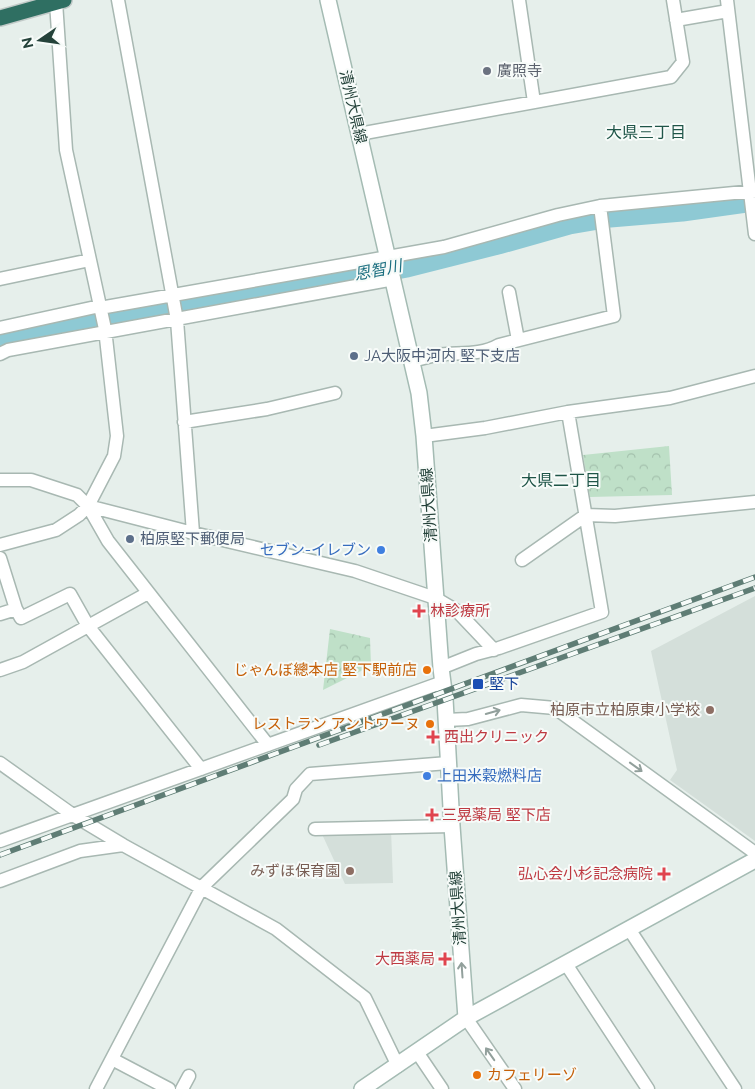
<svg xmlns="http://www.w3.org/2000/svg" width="755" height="1089" font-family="Raleway,'Noto Sans JP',sans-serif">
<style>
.built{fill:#d4dfda}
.park{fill:url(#park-crowns)}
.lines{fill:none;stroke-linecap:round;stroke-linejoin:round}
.river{stroke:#8ec9d4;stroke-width:25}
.street-casing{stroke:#a8b8b2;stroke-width:15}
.secondary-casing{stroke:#a4bbb3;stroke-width:18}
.highway-casing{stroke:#c2cac8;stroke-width:18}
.street{stroke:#fff;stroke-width:12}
.secondary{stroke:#fff;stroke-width:15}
.highway{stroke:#2f6f62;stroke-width:15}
.rail-casing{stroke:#5f7d75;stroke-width:5.5}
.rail{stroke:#f7fbf9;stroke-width:4;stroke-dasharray:11;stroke-linecap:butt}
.oneway{stroke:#92a09c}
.worship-dot{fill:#6b7280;stroke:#f7fbf9;stroke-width:2}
.service-dot{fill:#5c6f8a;stroke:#f7fbf9;stroke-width:2}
.shop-dot{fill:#3f7fe0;stroke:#f7fbf9;stroke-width:2}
.health-dot{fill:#e0444e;stroke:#f7fbf9;stroke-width:2}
.food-dot{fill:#e8710a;stroke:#f7fbf9;stroke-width:2}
.transit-dot{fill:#1a4fb4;stroke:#f7fbf9;stroke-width:2}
.education-dot{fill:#8d6e63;stroke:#f7fbf9;stroke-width:2}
.labels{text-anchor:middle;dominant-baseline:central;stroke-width:4;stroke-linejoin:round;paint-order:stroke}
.worship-label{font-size:15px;fill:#5b616d;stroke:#f7fbf9;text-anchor:start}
.street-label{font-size:15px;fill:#24423a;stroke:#f7fbf9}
.service-label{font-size:15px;fill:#4e5e75;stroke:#f7fbf9;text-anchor:start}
.shop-label{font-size:15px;fill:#366cbe;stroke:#f7fbf9;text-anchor:end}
.health-label{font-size:15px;fill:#be3a42;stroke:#f7fbf9;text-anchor:start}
.food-label{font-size:15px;fill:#c56008;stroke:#f7fbf9;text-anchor:end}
.transit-label{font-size:15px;fill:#164399;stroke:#f7fbf9;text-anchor:start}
.education-label{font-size:15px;fill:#785e54;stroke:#f7fbf9;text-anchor:end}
.neighbourhood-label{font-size:16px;fill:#1f5548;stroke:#f7fbf9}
.water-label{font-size:16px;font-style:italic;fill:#1c6f80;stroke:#f7fbf9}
</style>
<defs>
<pattern id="park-crowns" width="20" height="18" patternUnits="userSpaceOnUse" patternTransform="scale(1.25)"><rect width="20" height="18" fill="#bfe0c8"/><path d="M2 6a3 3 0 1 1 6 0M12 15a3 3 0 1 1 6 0" fill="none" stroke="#a4c1ad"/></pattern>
</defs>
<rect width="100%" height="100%" fill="#e6efeb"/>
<path class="built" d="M755,596V841L670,780L677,770L651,651Z
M391,829L393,883L345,884L321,832Z"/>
<path class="park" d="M669,446L672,495L590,497L583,455Z
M330,629L370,638L371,666L323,690Z"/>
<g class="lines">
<path class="river" d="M0,341L91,322L407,265L498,242L569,222L610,215L682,209L755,199"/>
<g class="street-casing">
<path id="street" d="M118,0L177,320L193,533
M519,0L534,102
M727,0L755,234
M676,20L728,11
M359,134L671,77L683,62L673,0
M0,279L90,260
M509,292L518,340
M100,308L444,247L558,215L600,206L755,191
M0,328L100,306
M0,354L8,350L394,279
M412,361C420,359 428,357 436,355C457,352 480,356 499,345L614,316L600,206
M184,422L267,409L335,393
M424,436L485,428L568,412L670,398L755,376
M0,480H31L77,495L88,506L108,541L268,745
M88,506L193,533L355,571L435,598L457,611L494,650
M0,545L56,530L79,515L88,506L114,456L117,436L105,329L66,150L56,2
M0,558L16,609L0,614
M522,560L586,515L615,516L755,502
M16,609L21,618L70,594L88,626L201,769
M441,668L476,654L499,648L602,612L568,412
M0,670L23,662L148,593
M446,720L468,719L521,705L555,708L755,853
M0,763L73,815L123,845L276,929L365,998L398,1066
M315,829L452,826
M0,841L443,682
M0,881L80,851L123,845
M629,929L735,1089
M566,964L648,1089
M466,1018L515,1089
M417,1052L442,1089
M112,1059L169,1089
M96,1089L202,887L293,799L296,789L310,774L448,763
M182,1089L189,1076"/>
</g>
<g class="secondary-casing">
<path id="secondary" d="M328,0L419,393L424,436L441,668L445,699L452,826L466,1018
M362,1089L466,1018L755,860"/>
</g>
<g class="highway-casing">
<path id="highway" d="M0,18L64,0"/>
</g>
<use href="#street" class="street"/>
<use href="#secondary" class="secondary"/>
<use href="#highway" class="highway"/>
<g class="rail-casing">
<path id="rail" d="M319,745L755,588
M0,855L755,577"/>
</g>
<use href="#rail" class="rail"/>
</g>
<defs><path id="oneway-shaft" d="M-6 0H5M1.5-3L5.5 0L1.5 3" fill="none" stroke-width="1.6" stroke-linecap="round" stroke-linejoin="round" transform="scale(1.25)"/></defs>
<g class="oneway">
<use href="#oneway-shaft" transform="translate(493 712) rotate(-16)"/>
<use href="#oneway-shaft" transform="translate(636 767) rotate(36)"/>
<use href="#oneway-shaft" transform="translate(462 970) rotate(-94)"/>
<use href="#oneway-shaft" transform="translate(490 1054) rotate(-125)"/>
</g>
<circle class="worship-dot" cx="487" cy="71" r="5"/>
<g class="service-dot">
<circle cx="354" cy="356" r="5"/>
<circle cx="130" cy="539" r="5"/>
</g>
<g class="shop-dot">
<circle cx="381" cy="550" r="5"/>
<circle cx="427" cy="776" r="5"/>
</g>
<g class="health-dot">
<path d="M416.5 603.5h5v5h5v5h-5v5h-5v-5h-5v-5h5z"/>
<path d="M430.5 729.5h5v5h5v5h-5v5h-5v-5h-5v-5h5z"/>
<path d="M429.5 807.5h5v5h5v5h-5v5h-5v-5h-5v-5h5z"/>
<path d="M661.5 866.5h5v5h5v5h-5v5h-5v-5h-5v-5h5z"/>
<path d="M442.5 951.5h5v5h5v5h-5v5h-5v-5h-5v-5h5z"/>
</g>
<g class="food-dot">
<circle cx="427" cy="670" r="5"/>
<circle cx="430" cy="724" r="5"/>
<circle cx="477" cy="1075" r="5"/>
</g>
<rect class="transit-dot" x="472" y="678" width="12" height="12" rx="2.5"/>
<g class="education-dot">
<circle cx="710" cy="710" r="5"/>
<circle cx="350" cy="871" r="5"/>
</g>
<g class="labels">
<g class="worship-label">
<text x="497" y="71">廣照寺</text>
</g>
<g class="street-label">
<text transform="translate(353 107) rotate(77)">清州大県線</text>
<text transform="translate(429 505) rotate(-94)">清州大県線</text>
<text transform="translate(458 908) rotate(-94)">清州大県線</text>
</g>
<g class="service-label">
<text x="364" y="356">JA大阪中河内 堅下支店</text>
<text x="140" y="539">柏原堅下郵便局</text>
</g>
<g class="shop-label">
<text x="371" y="550">セブン-イレブン</text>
<text x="437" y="776" text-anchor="start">上田米穀燃料店</text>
</g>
<g class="health-label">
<text x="430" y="611">林診療所</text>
<text x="444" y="737">西出クリニック</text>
<text x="442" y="815">三晃薬局 堅下店</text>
<text x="653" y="874" text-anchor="end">弘心会小杉記念病院</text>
<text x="435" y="959" text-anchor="end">大西薬局</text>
</g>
<g class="food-label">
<text x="417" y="670">じゃんぼ總本店 堅下駅前店</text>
<text x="420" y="724">レストラン アントワーヌ</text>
<text x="487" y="1075" text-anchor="start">カフェリーゾ</text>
</g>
<g class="transit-label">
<text x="489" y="684">堅下</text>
</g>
<g class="education-label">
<text x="700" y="710">柏原市立柏原東小学校</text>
<text x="340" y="871">みずほ保育園</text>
</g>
<g class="neighbourhood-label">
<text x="646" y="132">大県三丁目</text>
<text x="561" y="480">大県二丁目</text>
</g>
<g class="water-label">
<text transform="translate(378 270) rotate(-11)">恩智川</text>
</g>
</g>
<g transform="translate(40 40) rotate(257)" stroke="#f7fbf9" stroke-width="4" paint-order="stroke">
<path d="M0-4L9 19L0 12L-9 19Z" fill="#24423a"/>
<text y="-8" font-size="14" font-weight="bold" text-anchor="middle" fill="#24423a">N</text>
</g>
</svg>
